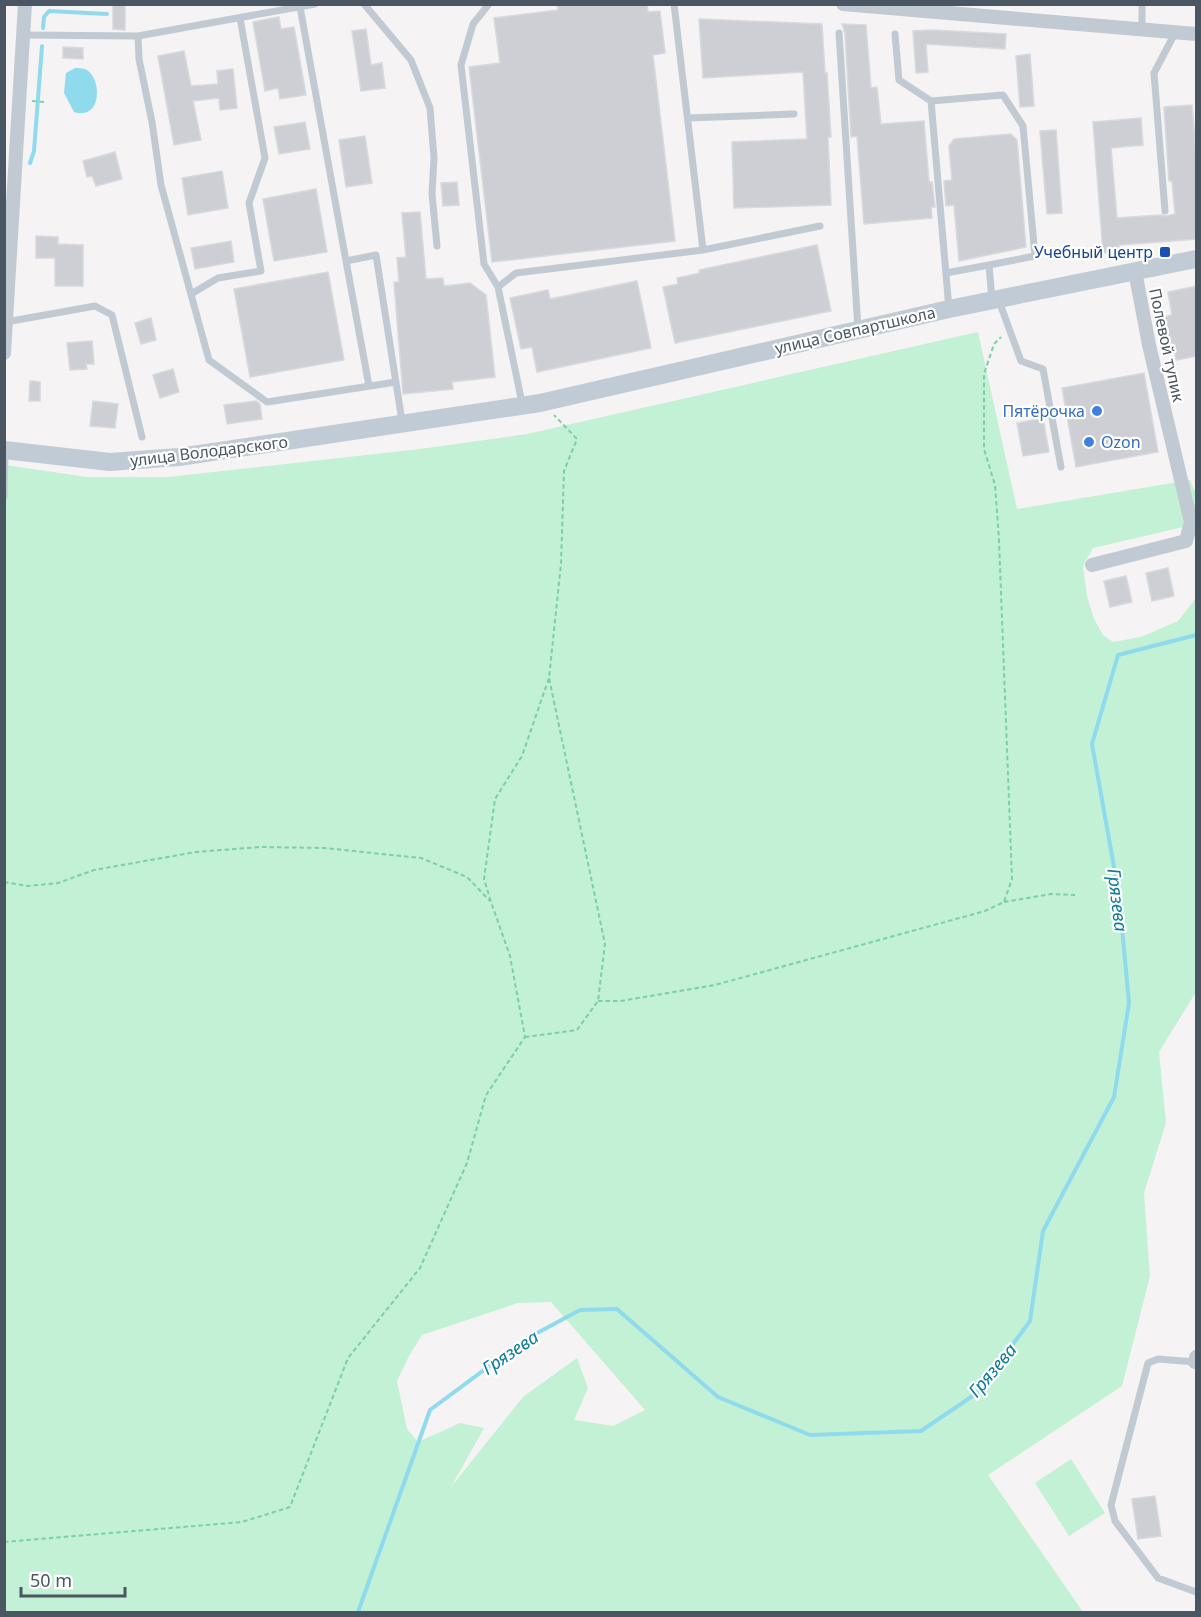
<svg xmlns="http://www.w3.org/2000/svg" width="1201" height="1617" font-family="'Noto Sans',sans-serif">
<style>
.green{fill:#c3f1d5;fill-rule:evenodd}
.water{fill:#90daee}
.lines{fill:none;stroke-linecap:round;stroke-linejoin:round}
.stream{stroke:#90daee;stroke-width:4}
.building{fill:#cdcfd5;stroke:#d7d9de;stroke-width:1.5}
.path{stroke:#7ad0a6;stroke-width:2;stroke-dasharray:4.5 3;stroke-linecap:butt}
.lane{stroke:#c1cad2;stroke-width:7}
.street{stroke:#c1cad2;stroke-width:14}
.secondary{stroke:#c1cbd6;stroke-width:18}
.transit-dot{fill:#1a4fb4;stroke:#fff;stroke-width:2}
.shop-dot{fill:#3f7fe0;stroke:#fff;stroke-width:2}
.labels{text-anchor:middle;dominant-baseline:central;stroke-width:4.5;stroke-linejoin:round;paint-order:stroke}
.transit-label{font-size:16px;fill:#164399;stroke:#fff;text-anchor:end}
.street-label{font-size:16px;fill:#4a5661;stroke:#fff}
.shop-label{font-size:16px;fill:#366cbe;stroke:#fff;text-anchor:end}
.water-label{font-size:18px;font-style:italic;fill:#0c7c9b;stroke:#fff}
</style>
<rect width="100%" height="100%" fill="#f5f3f3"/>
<path class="green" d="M978,332L1017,509L1190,480L1194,490H1196V524L1093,548L1083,566L1087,596L1094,619L1103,635L1113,642L1141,637L1178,621L1196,598V992L1159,1052L1166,1123L1144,1193L1150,1276L1122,1386L988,1475L1083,1612H5V465L87,477H168L420,449L527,434ZM551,1302L645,1410L613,1426L574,1420L588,1388L577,1358L523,1397L451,1487L484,1428L460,1423L418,1442L407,1429L397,1381L409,1356L422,1335L518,1303Z
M1071,1459L1105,1513L1069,1536L1035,1483Z"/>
<path class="water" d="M75,68C79,68 82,68 85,69C102,76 103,121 74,112L64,93L66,73Z"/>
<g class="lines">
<path class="stream" d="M43,28L44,17L49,11L107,14
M30,163L34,151L42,46
M358,1612L430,1410L526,1339L580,1310L617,1309L718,1397L810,1435L921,1431L977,1393L1030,1321L1043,1231L1114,1097L1129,1003L1119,895L1092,744L1118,655L1196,635"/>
</g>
<path class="building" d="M113,4H125V30L113,29Z
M557,4H647L648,12L660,11L665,53L653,55L675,241L492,262L469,67L500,63L494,18L558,10Z
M279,17L281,29L294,27L306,95L280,99L278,88L265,91L253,22Z
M699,19L822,24L825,73H827L831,137H828L831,205L734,208L732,142L807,139L803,72L703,78Z
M842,24L866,25L871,88L877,87L881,124L924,121L929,182H932L935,207H931L932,218L864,224L857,136L851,137L845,33Z
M366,29L371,65L382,63L385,88L361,91L352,31Z
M932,30L1006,34L1005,49L926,44L928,72L916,73L913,31Z
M63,47L83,48V59L63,58Z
M184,51L191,86L218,84L217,71L233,69L237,108L220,110L219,98L193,101L201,140L174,145L158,56Z
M1030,54L1034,106L1020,107L1016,56Z
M1192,105L1197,162V239L1119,245V252L1103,253L1093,122L1141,118L1143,145L1111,148L1117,218L1161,215L1166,216L1175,214L1172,181H1169L1164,107Z
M305,122L310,149L279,154L274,127Z
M1056,130L1062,213L1047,214L1040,131Z
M1011,134L1017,140L1026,247L959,261L954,205L946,206L944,181L952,180L949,146L954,139Z
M365,136L372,183L346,187L339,140Z
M115,152L122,179L96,186L92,176L87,177L83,161Z
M222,171L228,208L188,215L182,178Z
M457,182L459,205L443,206L441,183Z
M316,189L327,252L274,261L263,199Z
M420,212L426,279L443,278L444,286L470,283L486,295L495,377L452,382L453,389L403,394L394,282H399L397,258L406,257L402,213Z
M36,236L58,237V244L83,245V286H55V258H36Z
M231,241L234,262L195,269L191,248Z
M817,245L831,311L675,343L663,287L678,284L677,278L700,273L699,270Z
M328,272L344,360L250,377L234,289Z
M637,281L651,348L537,372L532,347L521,349L510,298L548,290L550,299Z
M1197,286V356L1176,360L1173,343L1162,345L1156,319L1172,315L1168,292Z
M151,318L156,340L141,344L135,323Z
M92,341L94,364H86L87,369L70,370L67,343Z
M173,369L179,392L160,398L153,375Z
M1144,373L1158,452L1076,467L1062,388Z
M30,381L40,382V401H29Z
M93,401L118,404L115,428L90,426Z
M256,401L260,404L262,419L227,424L224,405Z
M1043,418L1049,452L1023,456L1017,423Z
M1168,568L1174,596L1152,601L1146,573Z
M1126,576L1132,602L1110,607L1104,581Z
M1155,1496L1161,1536L1138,1539L1132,1499Z"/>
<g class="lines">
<path class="path" d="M32,101L44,102
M4,882L27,886L58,883L94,870L196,852L260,847L324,848L421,858L467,877L490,901
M1004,902L1051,894L1075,895
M598,1001H621L715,985L985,911L1004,902L1012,879L999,540L995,485L984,449V374L994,344L1001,337
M525,1037L577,1030L598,1001L605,944L549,678L561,564L564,471L577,439L554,415
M4,1542L242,1522L290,1507L348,1358L420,1268L467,1163L486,1095L525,1037L510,956L491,902L484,879L495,799L522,756L549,678"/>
<path class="lane" d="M364,4L411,60L430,108L434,158L432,194L437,246
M489,4L473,24L461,65L484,264L498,287L522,403
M674,4L703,250
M300,7L346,261L376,255L402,421
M1142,30V4
M839,33L858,329
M895,34L899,80L931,101
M23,35L138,36L315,4
M138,36L139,59L152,122L161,185L209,360L267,402L396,382
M688,118L794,114
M1165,211L1154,73L1175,33
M346,261L369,386
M946,273L989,265
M498,287L516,273L703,250L820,226
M191,294L218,278L261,271L249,203L265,158L240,18
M999,301L1021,361L1043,369L1061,467
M949,309L931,101L1003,95L1023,126L1035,256L989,265L992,300
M6,322L95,306L112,315L142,437
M4,497L5,453
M1196,1362L1158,1359L1148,1363L1111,1505L1115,1521L1158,1578L1196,1592"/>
<path class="street" d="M843,4L1196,34
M4,353L25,4
M1092,565L1186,541L1191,522L1149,345L1135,271
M1195,1362L1196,1357"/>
<path class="secondary" d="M4,450L110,462L179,457L540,403L949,309L1196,259"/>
</g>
<rect class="transit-dot" x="1159" y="246" width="12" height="12" rx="3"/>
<g class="shop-dot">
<circle cx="1097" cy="411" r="6"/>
<circle cx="1089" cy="442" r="6"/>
</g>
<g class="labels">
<g class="transit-label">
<text x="1153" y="252">Учебный центр</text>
</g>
<g class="street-label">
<text transform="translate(855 330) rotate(-13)">улица Совпартшкола</text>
<text transform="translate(1167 345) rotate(78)">Полевой тупик</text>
<text transform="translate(209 451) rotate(-7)">улица Володарского</text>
</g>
<g class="shop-label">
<text x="1085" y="411">Пятёрочка</text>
<text x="1101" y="442" text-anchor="start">Ozon</text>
</g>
<g class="water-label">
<text transform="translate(1118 900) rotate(83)">Грязева</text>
<text transform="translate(510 1352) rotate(-34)">Грязева</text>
<text transform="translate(992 1370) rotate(-50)">Грязева</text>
</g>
</g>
<rect width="1201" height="1617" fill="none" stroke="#4a5661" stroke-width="12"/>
<path d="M21 1587v9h104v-9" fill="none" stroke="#4a5661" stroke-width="3"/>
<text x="30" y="1587" font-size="18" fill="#4a5661" stroke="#ffffff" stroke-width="4.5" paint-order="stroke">50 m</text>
</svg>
